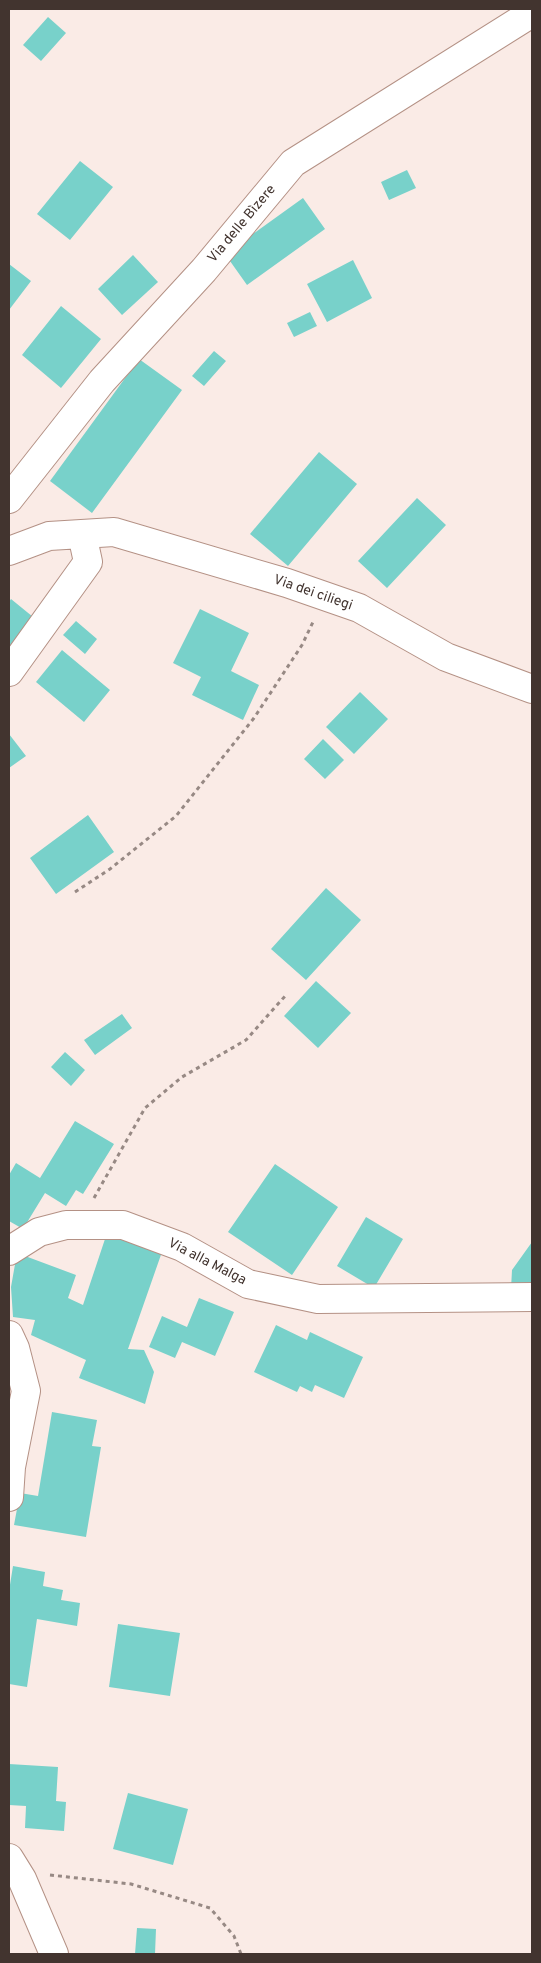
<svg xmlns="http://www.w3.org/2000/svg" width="541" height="1963" font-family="Overpass,sans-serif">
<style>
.building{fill:#78d1ca}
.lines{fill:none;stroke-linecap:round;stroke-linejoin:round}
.minor-casing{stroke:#b49185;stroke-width:30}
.path{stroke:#978984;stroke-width:3;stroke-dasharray:4 4;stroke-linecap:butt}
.minor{stroke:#fff;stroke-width:28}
.labels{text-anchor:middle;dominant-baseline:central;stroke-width:4;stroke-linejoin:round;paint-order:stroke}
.street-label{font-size:14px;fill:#42342f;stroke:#fff}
</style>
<rect width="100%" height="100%" fill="#faebe6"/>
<path class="building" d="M48,17L66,33L41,61L23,45Z
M80,161L113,187L70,240L37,214Z
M407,170L416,188L389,200L381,182Z
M303,198L325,229L247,285L225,254Z
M133,255L158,282L122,315L98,289Z
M353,260L372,298L327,322L307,284Z
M9,264L31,281L9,310Z
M61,306L101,339L61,388L22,355Z
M310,312L317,326L294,337L287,323Z
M214,351L226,361L204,386L192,376Z
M139,359L182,390L92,513L50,481Z
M319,452L357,484L288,566L250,534Z
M417,498L446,525L387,588L358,561Z
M11,599L38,621L9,659V602Z
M200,609L249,633L231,671L259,685L243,720L192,695L201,677L173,663Z
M76,621L97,639L85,654L63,635Z
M62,650L110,690L84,722L36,682Z
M360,692L388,719L354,754L326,727Z
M9,734L26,756L9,768Z
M323,739L344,760L325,779L304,759Z
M88,815L114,852L56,894L30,858Z
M326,888L361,920L306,980L271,949Z
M316,981L351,1013L318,1048L284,1016Z
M122,1014L132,1028L95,1055L84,1040Z
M65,1052L85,1070L71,1086L51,1067Z
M75,1121L114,1144L83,1194L76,1190L66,1206L45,1193L23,1229L9,1221V1175L16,1163L40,1178Z
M275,1164L338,1207L292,1275L228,1232Z
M366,1217L403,1239L374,1288L337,1266Z
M108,1230L163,1249L128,1349L144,1350L154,1372L145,1404L79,1378L86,1360L31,1335L35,1320L13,1317L11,1287L17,1253L76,1275L68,1298L83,1305Z
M532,1242V1290L511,1289L512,1270Z
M199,1298L234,1312L215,1356L182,1342L175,1358L149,1347L162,1316L187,1327Z
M276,1325L307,1340L310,1332L363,1357L344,1398L315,1385L312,1392L300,1386L297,1392L254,1372Z
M52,1412L97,1420L92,1446L101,1447L86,1537L14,1525L20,1493L38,1496Z
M13,1566L45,1572L43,1586L63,1590L61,1600L80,1603L77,1626L37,1619L27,1687L9,1684V1591Z
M118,1624L180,1633L170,1696L109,1687Z
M9,1764L58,1767L56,1801L66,1802L64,1831L25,1828L26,1806L9,1805Z
M128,1793L188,1809L173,1865L113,1849Z
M137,1928L156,1929L155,1954H135Z"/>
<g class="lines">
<g class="minor-casing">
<path id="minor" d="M9,499L102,381L204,270L293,163L532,13
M9,551L49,536L114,532L287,583L359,608L446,657L532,689
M9,672L88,562L82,534
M9,1251L39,1232L66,1225H123L182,1247L248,1284L318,1299L532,1297
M9,1335L15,1348L26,1391L11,1467L9,1497
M9,1858L22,1879L54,1954"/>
</g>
<path class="path" d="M75,892L110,869L176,816L254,718L302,645L313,622
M94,1198L145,1108L182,1077L246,1040L286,995
M50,1875L131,1884L210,1908L234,1936L241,1954"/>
<use href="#minor" class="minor"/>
</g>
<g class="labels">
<g class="street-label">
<text transform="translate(242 224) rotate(-50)">Via delle Bìzere</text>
<text transform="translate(313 593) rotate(19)">Via dei ciliegi</text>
<text transform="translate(207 1262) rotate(27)">Via alla Malga</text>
</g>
</g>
<rect width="541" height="1963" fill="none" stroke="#42342f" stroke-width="20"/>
</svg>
